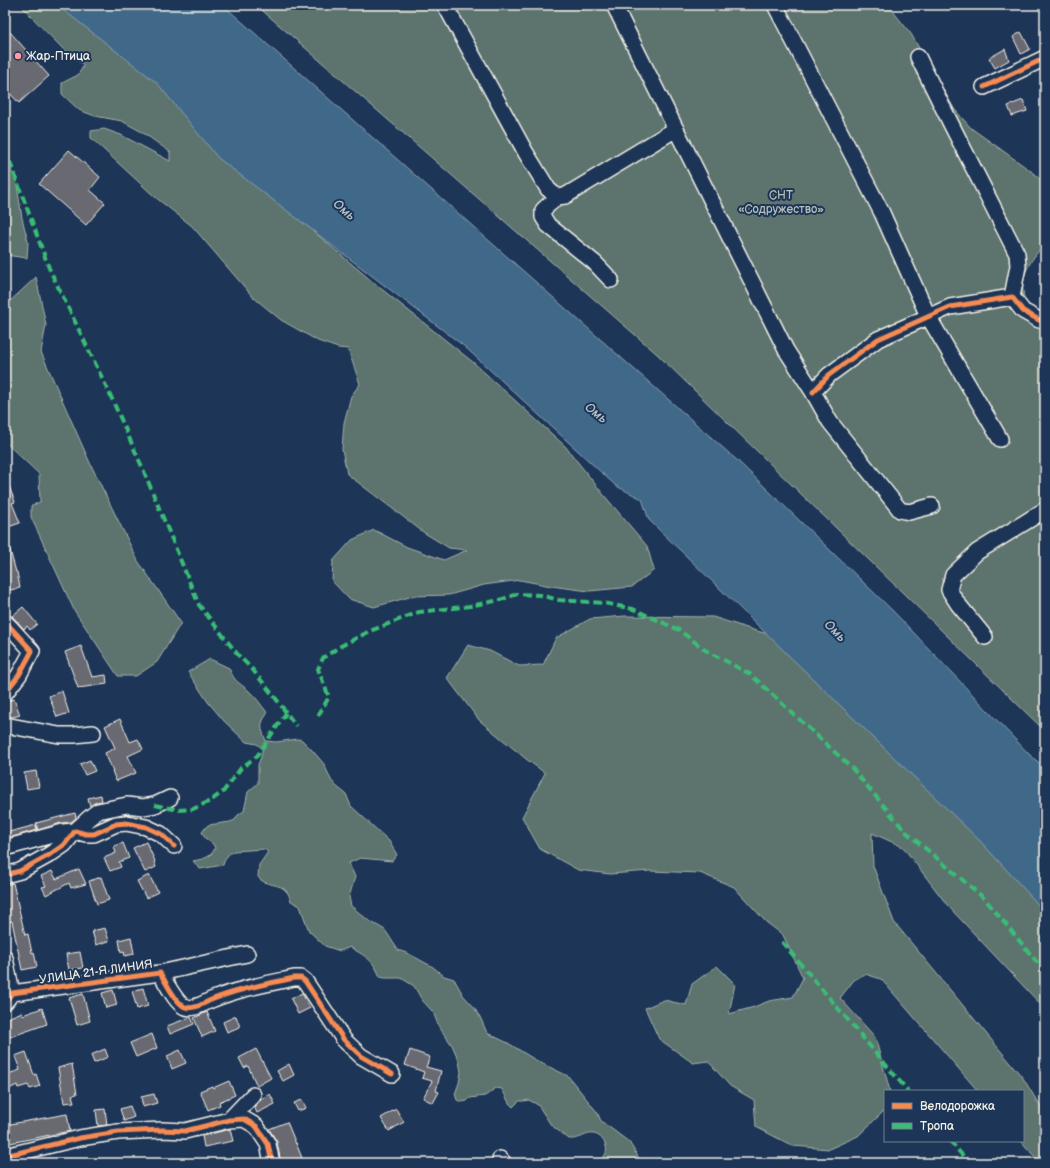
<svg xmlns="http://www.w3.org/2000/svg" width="1050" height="1168" font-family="'Balsamiq Sans',sans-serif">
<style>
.green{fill:#5b736e;stroke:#a8b2ab}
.water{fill:#416989;stroke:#899faf}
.building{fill:#696972;stroke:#f4f1e8}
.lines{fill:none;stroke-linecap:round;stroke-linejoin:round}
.minor-casing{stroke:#f4f1e8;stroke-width:18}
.minor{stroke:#1d3557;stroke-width:15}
.quiet{stroke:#3abd76;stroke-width:4;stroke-dasharray:8 4;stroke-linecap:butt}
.cycleway-casing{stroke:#1d3557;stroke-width:8}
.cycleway{stroke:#f68b52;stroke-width:5}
.poi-dot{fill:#ff9aa2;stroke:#1d3557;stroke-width:1.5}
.labels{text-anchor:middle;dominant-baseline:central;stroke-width:4;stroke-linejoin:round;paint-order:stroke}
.poi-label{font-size:12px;fill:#f4f1e8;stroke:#1d3557;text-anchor:start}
.park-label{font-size:12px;fill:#b7bfb7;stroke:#1d3557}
.street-label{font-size:12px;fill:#f4f1e8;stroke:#1d3557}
.water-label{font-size:13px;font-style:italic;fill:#b5c1c7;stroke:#1d3557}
</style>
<rect width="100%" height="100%" fill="#1d3557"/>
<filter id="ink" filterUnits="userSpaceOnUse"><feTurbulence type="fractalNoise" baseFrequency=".025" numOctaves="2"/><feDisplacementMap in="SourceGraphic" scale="8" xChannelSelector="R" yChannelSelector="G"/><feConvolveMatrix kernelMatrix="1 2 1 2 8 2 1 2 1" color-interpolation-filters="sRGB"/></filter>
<g filter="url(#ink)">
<path class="green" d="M23,5H68L156,74L256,182L374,283L474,363L565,446L603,494L647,546L654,570L632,587L589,591L551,586L520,580L484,585L449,595L413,596L374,607L349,599L332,581L333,561L352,540L374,530L407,547L444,560L467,550L449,548L423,532L347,474L342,449L344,423L351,396L360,384L348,349L338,348L318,341L281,320L253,297L192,226L155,197L91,138V131L104,129L121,135L170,161V152L142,132L122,121L95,116L79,110L62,94V83L78,75L84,65L67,53L24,9Z
M256,5H888L911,34L955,110L971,128L1031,171L1045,184V245C1029,259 1017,282 1026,303C1031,314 1039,324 1045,335V731L656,353Z
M5,160L16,179L22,218L28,242L27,258L5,255Z
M36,277L46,325L41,352L90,463L138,561L181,623L157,662L136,676H118L74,610L31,517V506L40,502L39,474L5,442V306Z
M625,616L713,617L753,630L794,641L1045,904V1009L948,906L903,847L872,833L873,866L894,922L1023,1078L1045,1114V1163H1040L1021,1141H1023V1091H978L881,979L865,974L854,980L840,998L875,1037L890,1091H885V1110L858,1136L829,1149L793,1146L756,1127L754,1100L730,1086L708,1061L693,1063L659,1039L645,1008L664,1000L686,1005L692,984L717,966L735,984L729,1014L754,1007L769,1001L793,997L803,978L783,935L766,922L734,887L700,873L650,871L610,874L578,870L540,849L522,817L545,773L526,759L479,720L447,678L468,645L490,651L519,666L543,665L556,638L590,619Z
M210,659L229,668C235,683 239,682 249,691C256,697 261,705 266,711L267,714C259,725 261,728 266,741L276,742L298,739L302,740L312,750L324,764L331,780L336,786L346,794L351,806L389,841L397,855L392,861L360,858L349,863L355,877L349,897L351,906L368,920L385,930L398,950L409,954L433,967L444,976L454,979L463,995L473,1006L480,1017L487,1033L508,1043L537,1061L568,1076L597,1112L601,1121L629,1142L642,1163H592C597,1161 603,1159 605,1155C610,1147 601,1134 593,1134C587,1133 583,1137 578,1138C575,1139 572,1139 569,1139L551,1125L538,1105L529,1100L524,1101H519L513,1107L509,1103L502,1089L496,1088L485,1096L470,1098L467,1101L461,1102L457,1100L455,1094L459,1083L461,1072L459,1061L452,1045L439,1027L433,1012L422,1000L414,986L401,978H385L380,977C373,959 366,957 350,947L340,951L325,946L309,931L300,906L291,901C290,899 289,894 287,892C280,882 265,887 258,877L259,865L268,852L264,849L234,851C227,854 225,859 223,865L200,869L193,861C203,859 211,858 215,848L213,844L205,838L202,832L208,825L230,822L235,820L238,815L244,811L248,792L258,783V765L262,754V748L257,744L246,742L224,721L208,702L188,672Z"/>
<path class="water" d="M57,5H223L739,462L893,611L1029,754L1045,768V912L980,841L649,520L642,499L616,486L465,347L218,158L157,83Z"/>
<path class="building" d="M10,32L49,76L19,103L5,88L11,82L5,75V36Z
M1021,32L1030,49L1021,54L1013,37Z
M1005,49L1009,60L995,68L989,58Z
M1023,100L1027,111L1012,116L1008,106Z
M69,150L100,177L90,190L105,203L86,225L39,184Z
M5,478H6L15,502L12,503L20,523L5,528Z
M8,543L16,572H17L20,588L5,591V544Z
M23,607L37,624L30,630L27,626L24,629L12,616Z
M81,646L92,677L106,675L107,684L78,688L65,652Z
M62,691L69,713L57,717L49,696Z
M14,699L20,715L13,717L6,716L5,713V702Z
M120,719L130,742L138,739L143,749L128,756L136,773L116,781L112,771H113L105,753L115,748L105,726Z
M90,760L95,771L85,775L80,764Z
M36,771L39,787L27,789L24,773Z
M101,795L102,801L96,802L90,806L88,798Z
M75,813L76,818L71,822L61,823L38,830L36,823Z
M36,825L37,830L5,839V833Z
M146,842L155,861L154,862L156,867L145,872L133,848Z
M123,843L129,858L119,862L121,867L110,871L104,858L116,853L114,846Z
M79,869L86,884L71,888L69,883L46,895L42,887L46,886L41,876L52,871L56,879Z
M149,875L158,892L146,898L137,881Z
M101,877L109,900L97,904L89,881Z
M13,883L25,935L28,934L32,953L34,952L37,967L22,970L12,921L9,922L5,906V885Z
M105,928L109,941L96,945L92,931Z
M131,937L134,954L125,956L124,951L121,952L119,940Z
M80,952L83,968L69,970L66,954Z
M143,988L148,1006L137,1009L132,991Z
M113,990L117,1005L106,1008L102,993Z
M302,993L310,1008L298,1014L291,999Z
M83,994L90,1021L77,1025L69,998Z
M42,1008L47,1024L7,1038L5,1033V1019L22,1012L23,1015Z
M207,1012L215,1031L202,1037L194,1018Z
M236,1016L240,1027L227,1032L223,1022Z
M191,1017L194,1024L170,1034L167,1026Z
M152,1034L157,1048L136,1057L130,1043Z
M105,1049L108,1057L94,1063L91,1055Z
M256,1049L271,1078L257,1086L248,1066L244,1068L239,1058Z
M180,1050L186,1063L172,1069L167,1056Z
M410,1050L430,1057L426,1067L441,1071L436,1091L439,1092L433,1103L423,1098L432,1081L422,1078L424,1072L405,1065Z
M26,1052L34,1075L36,1074L40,1086L30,1089L28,1085L18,1088L17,1085L9,1089L5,1075L20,1070L15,1056Z
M72,1064L77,1094L72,1095L74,1102L64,1103L58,1068Z
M289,1064L294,1075L283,1081L277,1071Z
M229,1081L235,1095L219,1102L220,1105L208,1110L200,1091L212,1086L213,1088Z
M154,1094L157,1103L143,1107L141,1097Z
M270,1094L275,1104L257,1113L254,1107L261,1099Z
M302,1100L306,1108L298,1111L294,1103Z
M130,1106L134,1117L124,1121L120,1109Z
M105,1109L107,1125L98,1126L96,1110Z
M396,1109L404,1122L389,1131L381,1118Z
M67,1114L70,1131L5,1144V1125Z
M287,1122L296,1144V1143L304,1163H281L277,1142L269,1129Z
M230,1129L233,1141L204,1147L202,1136Z"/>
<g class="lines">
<g class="minor-casing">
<path id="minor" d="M445,5L526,153L548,189L557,197
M614,5L786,350L813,392L830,422L900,510L909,512L932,506
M775,5L882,213L928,316L1000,439
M918,57L950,122L1017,254L1018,266L1012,297
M984,87L1045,58
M611,280L595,263L548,225L543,217V210L557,197L565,196L676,129
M813,392L829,375L878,339L950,307L1012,297L1023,311L1039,320L1045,319
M5,622L11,628L32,651L19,675L5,693
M985,637L958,604L949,590L953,575L977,552L1045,510
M5,725L59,735H74L93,733
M5,848L63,832L75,831L89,818L98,811L127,805L143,807L155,805L170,798
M5,875L20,871L49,855L65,844L75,831L86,834H94L116,824L126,823L146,827L161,834L174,846
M5,958L12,993
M160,973L247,954
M5,1002L12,993L160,973C166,982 175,1002 185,1007C194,1010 204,1003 211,1000C238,989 266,984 294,978H301L305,981L344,1040L361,1056L392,1074
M229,1120L253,1095
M5,1156L80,1138L118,1132L162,1130L185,1131L229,1120L244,1119L256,1126L268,1144L272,1163
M500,1159L504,1163"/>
</g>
<use href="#minor" class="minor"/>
<path class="quiet" d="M5,151L10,162L49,268L108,390L143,469L199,605L239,656L252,669L277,700L296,726
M318,716L329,697L318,669L323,658L339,647L370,631L419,612L470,606L500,600L517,594L540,595L559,600L604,603L633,609L679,630L705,650L750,674L851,767L905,831L985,899L1045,972
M155,805L178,810L193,809L210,801L223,792L241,768L257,756L286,713
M782,942L908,1091
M950,1141L969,1163"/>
<g class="cycleway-casing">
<path id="cycleway" d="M984,87L1045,58
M813,392L829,375L878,339L950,307L1012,297L1023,311L1039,320L1045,319
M5,622L11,628L32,651L19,675L5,693
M5,875L20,871L49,855L65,844L75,831L86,834H94L116,824L126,823L146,827L161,834L174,846
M5,1002L12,993L160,973C166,982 175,1002 185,1007C194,1010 204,1003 211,1000C238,989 266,984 294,978H301L305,981L344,1040L361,1056L392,1074
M5,1156L80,1138L118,1132L162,1130L185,1131L229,1120L244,1119L256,1126L268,1144L272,1163"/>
</g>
<use href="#cycleway" class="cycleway"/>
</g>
</g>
<circle class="poi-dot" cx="18" cy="56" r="4"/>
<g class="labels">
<g class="poi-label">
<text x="26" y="56">Жар-Птица</text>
</g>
<g class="park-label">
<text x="781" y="195">СНТ<tspan x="781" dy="14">«Содружество»</tspan></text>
</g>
<g class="street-label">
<text transform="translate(96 972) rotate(-8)">УЛИЦА 21-Я ЛИНИЯ</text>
</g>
<g class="water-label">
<text transform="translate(344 210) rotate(41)">Омь</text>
<text transform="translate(596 413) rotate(39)">Омь</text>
<text transform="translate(835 631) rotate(45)">Омь</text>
</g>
</g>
<rect width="1050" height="1168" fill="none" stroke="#1d3557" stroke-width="20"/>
<rect x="10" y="10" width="1030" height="1148" fill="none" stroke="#f4f1e8" stroke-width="1.5" filter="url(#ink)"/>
<rect x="884" y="1090" width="140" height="52" fill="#1d3557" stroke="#738091"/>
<rect x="892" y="1103" width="20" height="6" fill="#f68b52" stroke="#738091"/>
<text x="920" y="1110" font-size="12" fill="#f4f1e8">Велодорожка</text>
<rect x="892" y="1123" width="20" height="6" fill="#3abd76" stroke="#738091"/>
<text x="920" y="1130" font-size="12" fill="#f4f1e8">Тропа</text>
</svg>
